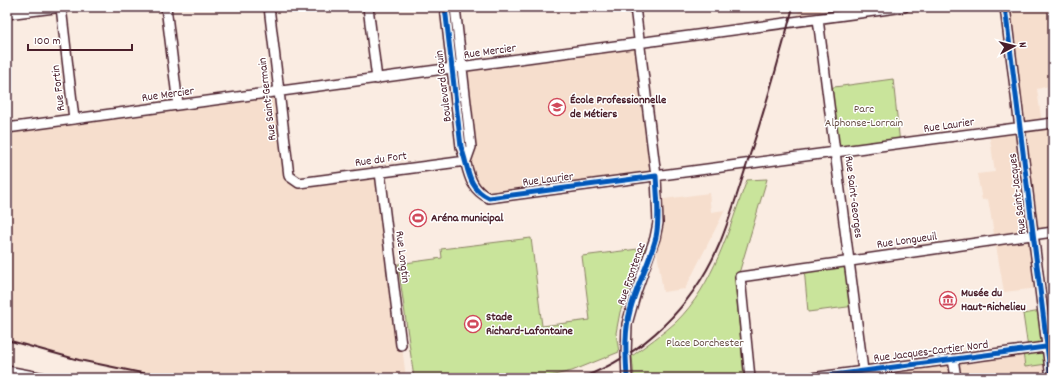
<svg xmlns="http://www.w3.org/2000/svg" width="1060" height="385" font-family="Dekko,sans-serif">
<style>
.built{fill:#f6decd}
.green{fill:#c9e49b;stroke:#8a8263}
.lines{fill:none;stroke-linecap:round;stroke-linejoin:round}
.minor-casing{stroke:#4a1f2b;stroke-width:12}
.minor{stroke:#fff;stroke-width:9}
.rail{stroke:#4a1f2b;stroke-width:2}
.cycleway-casing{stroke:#fff;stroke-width:8}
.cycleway{stroke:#0057b8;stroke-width:5}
.labels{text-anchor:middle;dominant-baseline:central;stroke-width:3;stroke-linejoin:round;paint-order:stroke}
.street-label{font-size:12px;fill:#4a1f2b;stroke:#fff}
.poi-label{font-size:12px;font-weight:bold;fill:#4a1f2b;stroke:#fff;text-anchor:start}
.park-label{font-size:12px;fill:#6a5047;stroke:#fff}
</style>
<rect width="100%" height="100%" fill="#faece2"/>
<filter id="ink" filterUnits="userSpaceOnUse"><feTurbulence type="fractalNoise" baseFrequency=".025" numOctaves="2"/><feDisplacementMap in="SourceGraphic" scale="8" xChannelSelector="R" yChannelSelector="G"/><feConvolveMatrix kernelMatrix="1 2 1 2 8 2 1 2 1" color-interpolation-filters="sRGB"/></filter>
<g filter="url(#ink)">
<path class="built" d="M800,7H821L822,18L796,21Z
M1005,7H1053V85L1037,89L1042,124L1053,123V232L1033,235L1048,346H1053V378H864V371L1045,345L1038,288L1004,292L988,199L982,200L977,174L995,172L989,132L1020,128Z
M640,44L656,176L489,198L479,194L466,161L471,147L462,68Z
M279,92L289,176L299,183L380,172L406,378H186L135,373L79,360L7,340V128Z
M709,193L711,212L725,210L685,289L663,292L655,238L657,200Z"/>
<path class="green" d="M893,79L900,144L836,153L827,88Z
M767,179L740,270L735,277L744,378H634L632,356C646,345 663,334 676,322C714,285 729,228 747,180Z
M531,238L542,326L590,320L582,256L646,248L620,312L616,333L619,352L572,371L541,378H414L398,264L442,258L441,249Z
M850,261L855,306L808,312L804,268Z
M1041,311L1045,346L1028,348L1023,314Z
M1045,350L1047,364L1025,367L1023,352Z"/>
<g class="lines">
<g class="minor-casing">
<path id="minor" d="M61,7L74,119
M166,7L178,105
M269,7L289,176L299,183L466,161
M368,7L377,79
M445,7L461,147C469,168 467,188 489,198L1053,123
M455,7L471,147L466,161
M1005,7L1051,378
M7,14L62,7
M818,19L864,378
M7,128L904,7
M380,172L401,345
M953,359L956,378
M7,371L44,378
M627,378L626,356L627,324L636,292L655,238L658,223L656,176L635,7
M750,378L740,277L1053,232
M811,378L1053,346"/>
</g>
<use href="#minor" class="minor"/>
<path class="rail" d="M7,340L79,360L166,378
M581,378C643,355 693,306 719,245C730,219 738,191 747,164C764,112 779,60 793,7"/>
<g class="cycleway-casing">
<path id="cycleway" d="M445,7L461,147C469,168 467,188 489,198L656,176C657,196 660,217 656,237C650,262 636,286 630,311C624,333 626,356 627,378
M1005,7L1051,378
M811,378L1053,346"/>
</g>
<use href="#cycleway" class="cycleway"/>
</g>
</g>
<defs>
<g id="school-ring" transform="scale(0.9)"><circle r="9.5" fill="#fff" stroke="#d1495b" stroke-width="1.5"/><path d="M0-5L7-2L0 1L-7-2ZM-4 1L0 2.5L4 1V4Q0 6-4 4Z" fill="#d1495b"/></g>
<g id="stadium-ring" transform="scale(0.9)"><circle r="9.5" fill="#fff" stroke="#d1495b" stroke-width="1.5"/><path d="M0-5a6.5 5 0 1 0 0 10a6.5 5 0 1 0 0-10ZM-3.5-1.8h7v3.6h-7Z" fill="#d1495b"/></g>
<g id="museum-ring" transform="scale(0.9)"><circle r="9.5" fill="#fff" stroke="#d1495b" stroke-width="1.5"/><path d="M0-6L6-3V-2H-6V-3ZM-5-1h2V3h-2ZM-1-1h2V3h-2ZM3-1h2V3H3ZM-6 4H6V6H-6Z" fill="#d1495b"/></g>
</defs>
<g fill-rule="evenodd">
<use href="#school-ring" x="557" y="107"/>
<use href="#stadium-ring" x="418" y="218"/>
<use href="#museum-ring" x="948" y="300"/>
<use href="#stadium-ring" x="473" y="324"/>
</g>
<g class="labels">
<g class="street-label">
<text transform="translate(490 52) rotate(-8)">Rue Mercier</text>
<text transform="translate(444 86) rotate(-97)">Boulevard Gouin</text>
<text transform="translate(59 88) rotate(-97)">Rue Fortin</text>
<text transform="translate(168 95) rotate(-8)">Rue Mercier</text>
<text transform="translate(268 99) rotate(-97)">Rue Saint-Germain</text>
<text transform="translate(949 126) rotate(-8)">Rue Laurier</text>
<text transform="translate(381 160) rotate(-8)">Rue du Fort</text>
<text transform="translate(548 180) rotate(-7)">Rue Laurier</text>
<text transform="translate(1018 194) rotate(-97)">Rue Saint-Jacques</text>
<text transform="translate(853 197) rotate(83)">Rue Saint-Georges</text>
<text transform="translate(907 241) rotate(-8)">Rue Longueuil</text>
<text transform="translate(402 257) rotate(83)">Rue Longtin</text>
<text transform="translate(632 274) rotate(-71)">Rue Frontenac</text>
<text transform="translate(931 352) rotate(-7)">Rue Jacques-Cartier Nord</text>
</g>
<g class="poi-label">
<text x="570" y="100">École Professionnelle<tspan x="570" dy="14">de Métiers</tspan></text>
<text x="431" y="218">Aréna municipal</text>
<text x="961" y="293">Musée du<tspan x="961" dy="14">Haut-Richelieu</tspan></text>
<text x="486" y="317">Stade<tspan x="486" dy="14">Richard-Lafontaine</tspan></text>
</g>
<g class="park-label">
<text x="864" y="109">Parc<tspan x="864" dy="14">Alphonse-Lorrain</tspan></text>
<text x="705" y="343">Place Dorchester</text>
</g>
</g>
<rect width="1060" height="385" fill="none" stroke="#fff" stroke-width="24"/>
<rect x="12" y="12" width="1036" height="361" fill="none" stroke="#4a1f2b" stroke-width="1.5" filter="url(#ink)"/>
<g transform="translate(1014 46) rotate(83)" stroke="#ffffff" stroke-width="3" paint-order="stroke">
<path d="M0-3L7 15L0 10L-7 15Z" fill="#4a1f2b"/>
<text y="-6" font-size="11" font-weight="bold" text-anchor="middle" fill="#4a1f2b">N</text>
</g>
<path d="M28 44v6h104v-6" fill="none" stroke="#4a1f2b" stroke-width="2"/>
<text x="34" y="44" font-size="12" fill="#4a1f2b" stroke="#ffffff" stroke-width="3" paint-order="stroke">100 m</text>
</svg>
